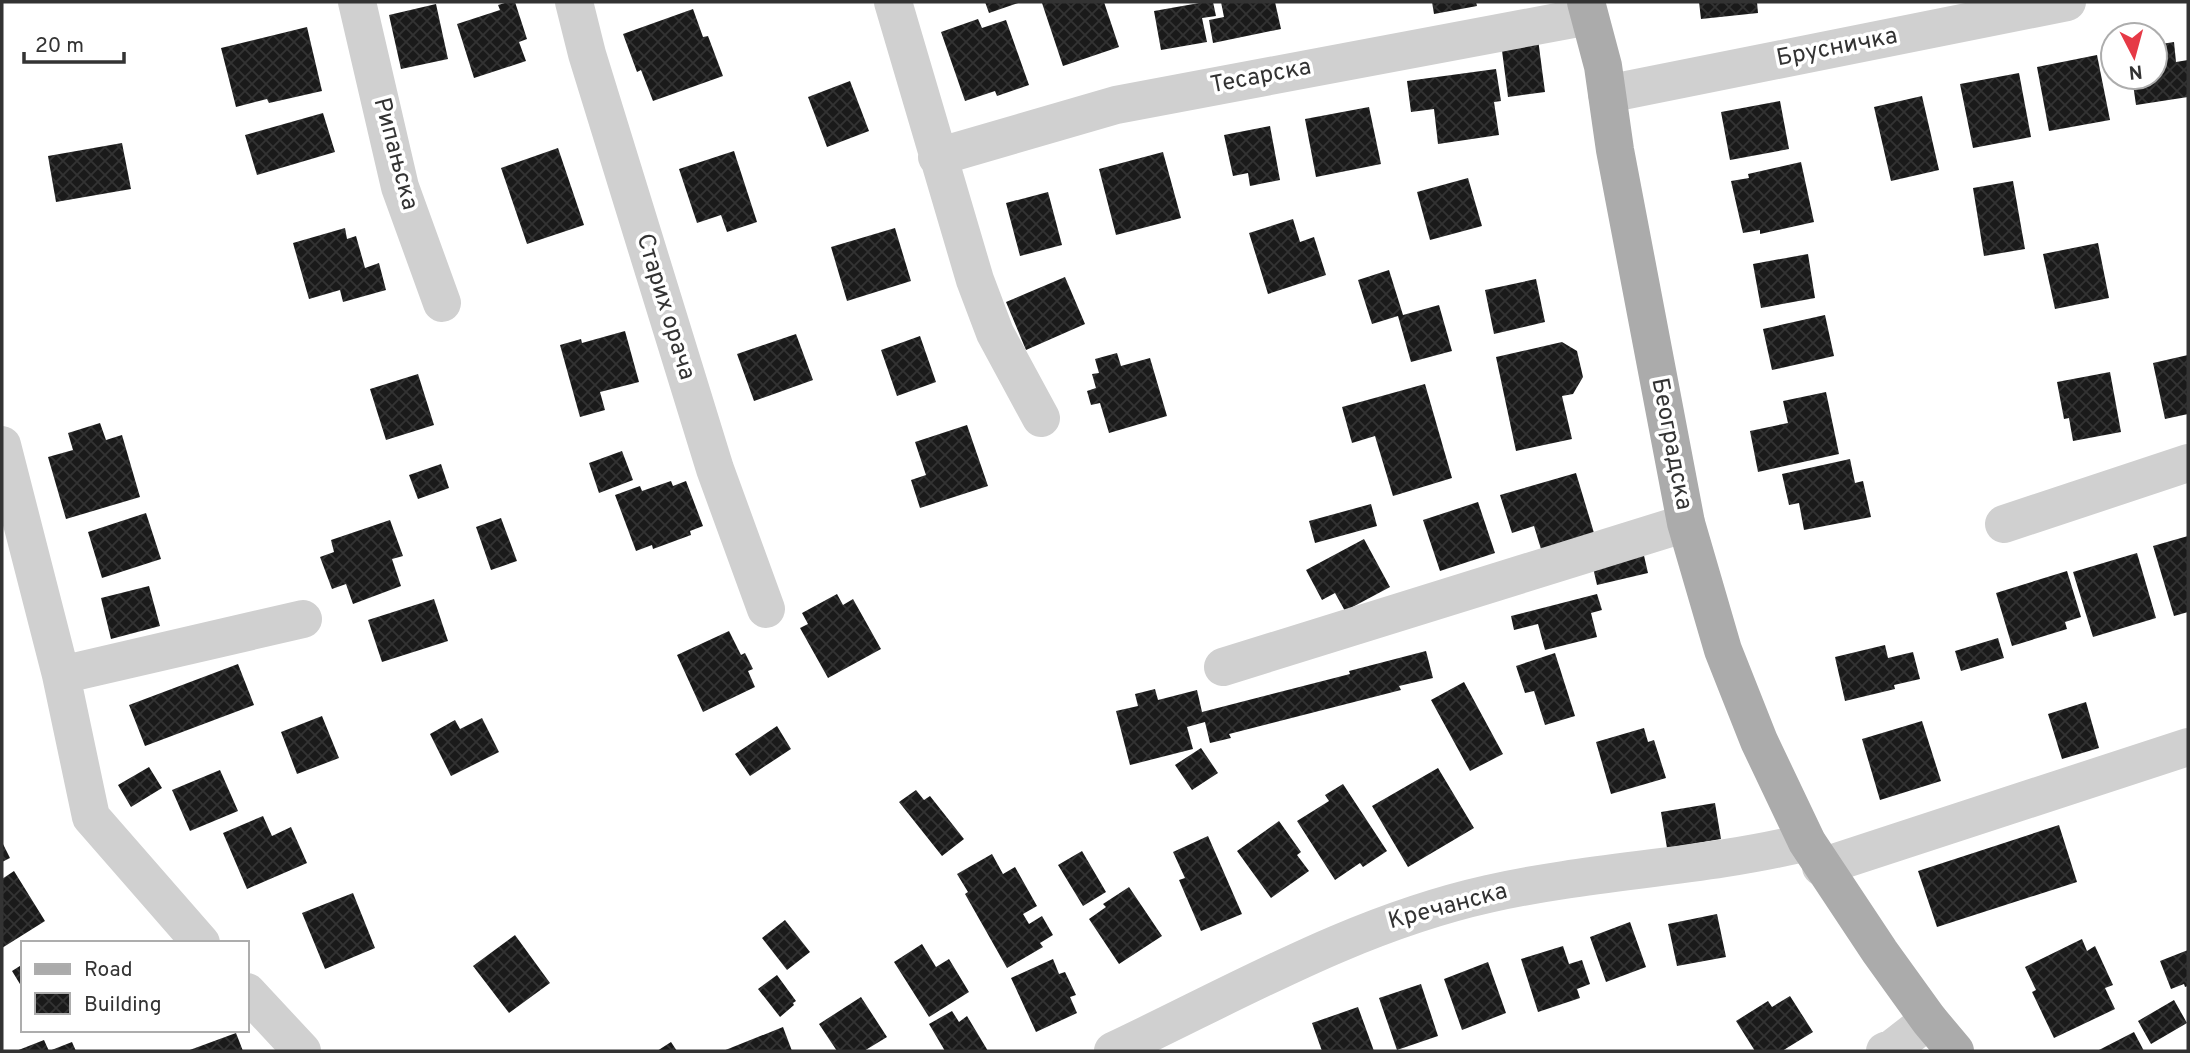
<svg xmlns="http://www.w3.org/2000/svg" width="2190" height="1053" font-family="Overpass,sans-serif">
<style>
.building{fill:url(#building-cross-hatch)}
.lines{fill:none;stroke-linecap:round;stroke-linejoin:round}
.minor{stroke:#d0d0d0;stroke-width:38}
.major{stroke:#ababab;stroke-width:38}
.labels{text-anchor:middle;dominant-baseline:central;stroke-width:7;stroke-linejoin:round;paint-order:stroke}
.street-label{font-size:24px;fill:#333;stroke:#fff}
</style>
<defs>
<pattern id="building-cross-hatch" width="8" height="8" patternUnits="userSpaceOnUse" patternTransform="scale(1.75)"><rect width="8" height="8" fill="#1a1a1a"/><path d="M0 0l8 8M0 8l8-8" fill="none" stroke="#333"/></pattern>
</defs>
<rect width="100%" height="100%" fill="#fff"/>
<path class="building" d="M508,2H515L527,39L519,42L526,61L474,78L457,24L500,10L498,5Z
M985,2H1021L989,13Z
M1047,2H1104L1119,47L1063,66L1042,3Z
M1205,2H1213L1216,16L1202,18L1207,42L1161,50L1154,11Z
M1221,2H1275L1281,29L1213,43L1209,20L1224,17Z
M1432,2H1476L1477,6L1434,14Z
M1699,2H1757L1758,13L1701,19Z
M436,4L448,59L401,69L389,15Z
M693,9L703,37L708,36L723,76L653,101L641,70L637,72L623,34Z
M978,19L982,28L1006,20L1029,85L997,96L995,91L965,101L941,32Z
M307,27L322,91L269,103L267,99L236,107L221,48Z
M1538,39L1545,92L1508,97L1501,43Z
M2174,42L2176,62L2188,60V97L2136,105L2132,77H2155V45Z
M2097,55L2110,120L2049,131L2037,67Z
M1496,69L1501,101L1494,102L1499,135L1438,144L1434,109L1411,112L1407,81Z
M2019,73L2031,137L1973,148L1960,84Z
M850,81L869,131L827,147L808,97Z
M1922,96L1939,170L1891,181L1874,107Z
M1780,101L1789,149L1730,160L1721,112Z
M1369,107L1381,164L1316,177L1305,119Z
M323,113L335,152L257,175L245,135Z
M1270,126L1280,180L1250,186L1248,173L1233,176L1224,135Z
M122,143L131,189L56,202L48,156Z
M558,148L584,225L527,244L501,168Z
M734,151L757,222L727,232L721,215L697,223L679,169Z
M1163,152L1181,218L1116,235L1099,169Z
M1801,162L1814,222L1760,234V230L1743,233L1731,181L1749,178L1748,174Z
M1468,178L1482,226L1430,240L1417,192Z
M2013,181L2025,249L1984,256L1973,188Z
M1048,192L1062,245L1020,256L1006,203Z
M1293,219L1300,242L1314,237L1326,275L1268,294L1249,233Z
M345,228L347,239L356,236L365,268L379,263L386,290L343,302L340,290L309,299L293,243Z
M895,228L911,281L847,301L831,247Z
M2098,243L2109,298L2055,309L2043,254Z
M1808,254L1815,298L1761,308L1753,264Z
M1389,270L1403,315L1439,305L1452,351L1411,362L1398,316L1372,324L1358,280Z
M1065,277L1085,324L1026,350L1006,302Z
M1536,279L1545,322L1494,334L1485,290Z
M1825,315L1834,356L1772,370L1763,329Z
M625,331L639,382L600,392L605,410L580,417L560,345L581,339L582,343Z
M796,334L813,380L754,401L737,354Z
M920,336L936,382L897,396L881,350Z
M1562,342L1577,351L1583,377L1573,394L1562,396L1572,439L1516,451L1496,357Z
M1117,353L1121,366L1150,358L1167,416L1109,433L1100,403L1091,405L1087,391L1096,388L1092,374L1099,373L1095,359Z
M2188,355V414L2165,419L2153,363Z
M2110,372L2121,432L2073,441L2069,418L2064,419L2057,382Z
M418,374L434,425L386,440L370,389Z
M1425,384L1452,478L1393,496L1375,436L1352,443L1342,407Z
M1826,392L1839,454L1758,472L1750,431L1788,423L1783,401Z
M100,423L106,440L122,435L140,497L66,519L48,457L73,450L68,433Z
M967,425L988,486L920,508L911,480L926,475L915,442Z
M622,451L633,480L599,493L589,463Z
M1850,459L1855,483L1863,481L1871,517L1804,530L1799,503L1789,505L1782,474Z
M441,464L449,488L418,499L409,475Z
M1576,473L1594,533L1541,549L1534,526L1512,533L1500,495Z
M671,481L673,486L686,481L703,526L690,531L691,535L653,549L652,545L636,551L615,495L640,486L642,491Z
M1478,502L1495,553L1440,571L1423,520Z
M1371,504L1377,526L1315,543L1309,521Z
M146,513L161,559L102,578L88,532Z
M501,518L517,561L491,570L476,527Z
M390,520L403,556L392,559L401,586L353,604L346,584L332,589L320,557L334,552L331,540Z
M2188,536V612L2174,616L2153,546Z
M1364,539L1390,587L1345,611L1335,593L1322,600L1306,570Z
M1642,547L1648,573L1597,585L1591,559Z
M2137,553L2156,618L2093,637L2073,572Z
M2067,571L2081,617L2065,622L2067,629L2012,646L1996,593Z
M149,586L160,626L111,639L101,598Z
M837,594L843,605L853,599L881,649L828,678L800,628L808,624L802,613Z
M1597,594L1602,610L1591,613L1597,637L1545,650L1538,624L1514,630L1511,616Z
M434,599L448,641L382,662L368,620Z
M729,631L741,655L745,653L753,669L748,671L755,687L703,712L677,655Z
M1998,638L2004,658L1961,671L1955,651Z
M1885,645L1888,658L1913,652L1920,679L1894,685L1895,689L1845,701L1835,657Z
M1426,651L1433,678L1399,686L1401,690L1229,734L1231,738L1210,743L1205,722L1187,727L1193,749L1130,765L1116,711L1138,706L1135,694L1155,689L1158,700L1197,690L1202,712L1350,674L1349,671Z
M1555,653L1575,716L1545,725L1534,691L1525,693L1516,666Z
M238,664L254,705L145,746L129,705Z
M1464,682L1503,754L1470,771L1431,700Z
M2086,702L2099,748L2062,759L2048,714Z
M322,716L339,758L297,774L281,732Z
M482,718L499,752L451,776L430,734L455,720L460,729Z
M1922,721L1941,781L1880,800L1862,739Z
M777,726L791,749L750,776L735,754Z
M1644,728L1648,742L1654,740L1666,778L1611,794L1596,742Z
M1201,748L1218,773L1192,790L1175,765Z
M149,767L162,788L131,807L118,785Z
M1438,768L1474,828L1408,867L1372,806Z
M220,770L238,811L190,831L172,790Z
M1343,784L1387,851L1363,867L1360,863L1335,880L1297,821L1329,801L1325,795Z
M916,790L924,800L930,796L964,839L942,856L899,802Z
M1715,803L1721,839L1667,848L1661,812Z
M263,816L272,836L291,827L307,863L247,889L223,833Z
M1279,821L1301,852L1297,855L1309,871L1271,898L1237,851Z
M2059,825L2077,882L1937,927L1918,871Z
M1208,836L1242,914L1201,931L1179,880L1185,878L1173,852Z
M2,842L10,858L2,862Z
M1082,851L1106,892L1083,906L1058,865Z
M992,854L1003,874L1015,867L1037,906L1023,914L1029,924L1042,916L1053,935L1040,943L1043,947L1007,968L965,894L968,892L957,874Z
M14,871L45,921L2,948V879Z
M1129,887L1162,936L1119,964L1089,919L1106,907L1103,904Z
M353,893L375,948L325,969L302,913Z
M1717,914L1726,957L1677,966L1668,924Z
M785,920L810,952L787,970L762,938Z
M1630,922L1646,967L1606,982L1590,937Z
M515,935L550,983L509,1013L473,966Z
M2082,939L2087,951L2095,946L2113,985L2105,988L2115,1009L2054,1038L2032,992L2036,990L2025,967Z
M922,944L936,967L949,959L969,992L929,1017L894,962Z
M1563,946L1569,964L1582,960L1590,984L1577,989L1580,998L1538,1012L1521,959Z
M2188,950V986L2185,987L2184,984L2171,989L2160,961Z
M1053,959L1059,974L1065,972L1076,995L1070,997L1077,1013L1036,1032L1011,978Z
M1488,962L1506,1013L1462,1030L1444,979Z
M23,964V989L12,971Z
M777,975L796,1001L793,1003L794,1005L780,1017L758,989Z
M1421,984L1438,1036L1397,1050L1379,998Z
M1790,996L1813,1032L1782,1051H1755L1736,1021L1768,1001L1772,1007Z
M861,997L887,1037L864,1051H837L819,1024Z
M2174,1000L2187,1023L2151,1044L2138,1021Z
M1358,1007L1374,1051H1322L1312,1023Z
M952,1011L959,1022L967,1016L988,1051H945L929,1024Z
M783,1027L792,1051H723Z
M2134,1032L2144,1051H2097Z
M236,1033L243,1051H187Z
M44,1040L49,1051L72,1042L76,1051H16Z
M671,1042L677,1051H657Z"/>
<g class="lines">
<path class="minor" d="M357,2L400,187L442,303
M574,2L587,54L715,469L766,609
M893,2L975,280L995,333L1041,418
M1607,94L2067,2
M937,157L1116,105L1589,16
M2,445L61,675
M2004,524L2188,463
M1223,667L1686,523
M1821,867L2188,747
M201,943L91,817L61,675L303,619
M247,992L302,1051
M1113,1051C1236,993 1354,924 1488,894C1594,870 1702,868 1807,842
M1885,1051L1893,1048L1929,1020"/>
<path class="major" d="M1586,2L1603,66L1615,150L1686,523L1723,650L1759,741L1807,842L1880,952L1929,1020L1955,1051"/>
</g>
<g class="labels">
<g class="street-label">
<text transform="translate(1837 48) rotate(-11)">Брусничка</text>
<text transform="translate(1261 77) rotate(-11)">Тесарска</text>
<text transform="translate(395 154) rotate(75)">Рипањска</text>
<text transform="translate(665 307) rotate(73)">Старих орача</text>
<text transform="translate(1671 444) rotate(79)">Београдска</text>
<text transform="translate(1448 907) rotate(-15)">Кречанска</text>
</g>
</g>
<rect width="2190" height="1053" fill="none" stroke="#333333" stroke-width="7"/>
<rect x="21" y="941" width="228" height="91" fill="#ffffff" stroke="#adadad" stroke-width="2"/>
<rect x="35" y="964" width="35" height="10" fill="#ababab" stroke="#adadad" stroke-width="2"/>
<text x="84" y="976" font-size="21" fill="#333333">Road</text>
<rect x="35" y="993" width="35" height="21" fill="url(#building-cross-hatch)" stroke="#adadad" stroke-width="2"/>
<text x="84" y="1011" font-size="21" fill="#333333">Building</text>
<g transform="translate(2134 56) rotate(174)"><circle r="33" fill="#ffffff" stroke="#adadad" stroke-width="2"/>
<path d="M0-5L12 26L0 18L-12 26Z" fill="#e63946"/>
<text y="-10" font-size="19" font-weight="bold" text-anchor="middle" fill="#333333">N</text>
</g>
<path d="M24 52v10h100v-10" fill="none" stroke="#333333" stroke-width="3.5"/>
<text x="35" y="52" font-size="21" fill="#333333" stroke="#ffffff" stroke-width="5" paint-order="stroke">20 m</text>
</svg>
